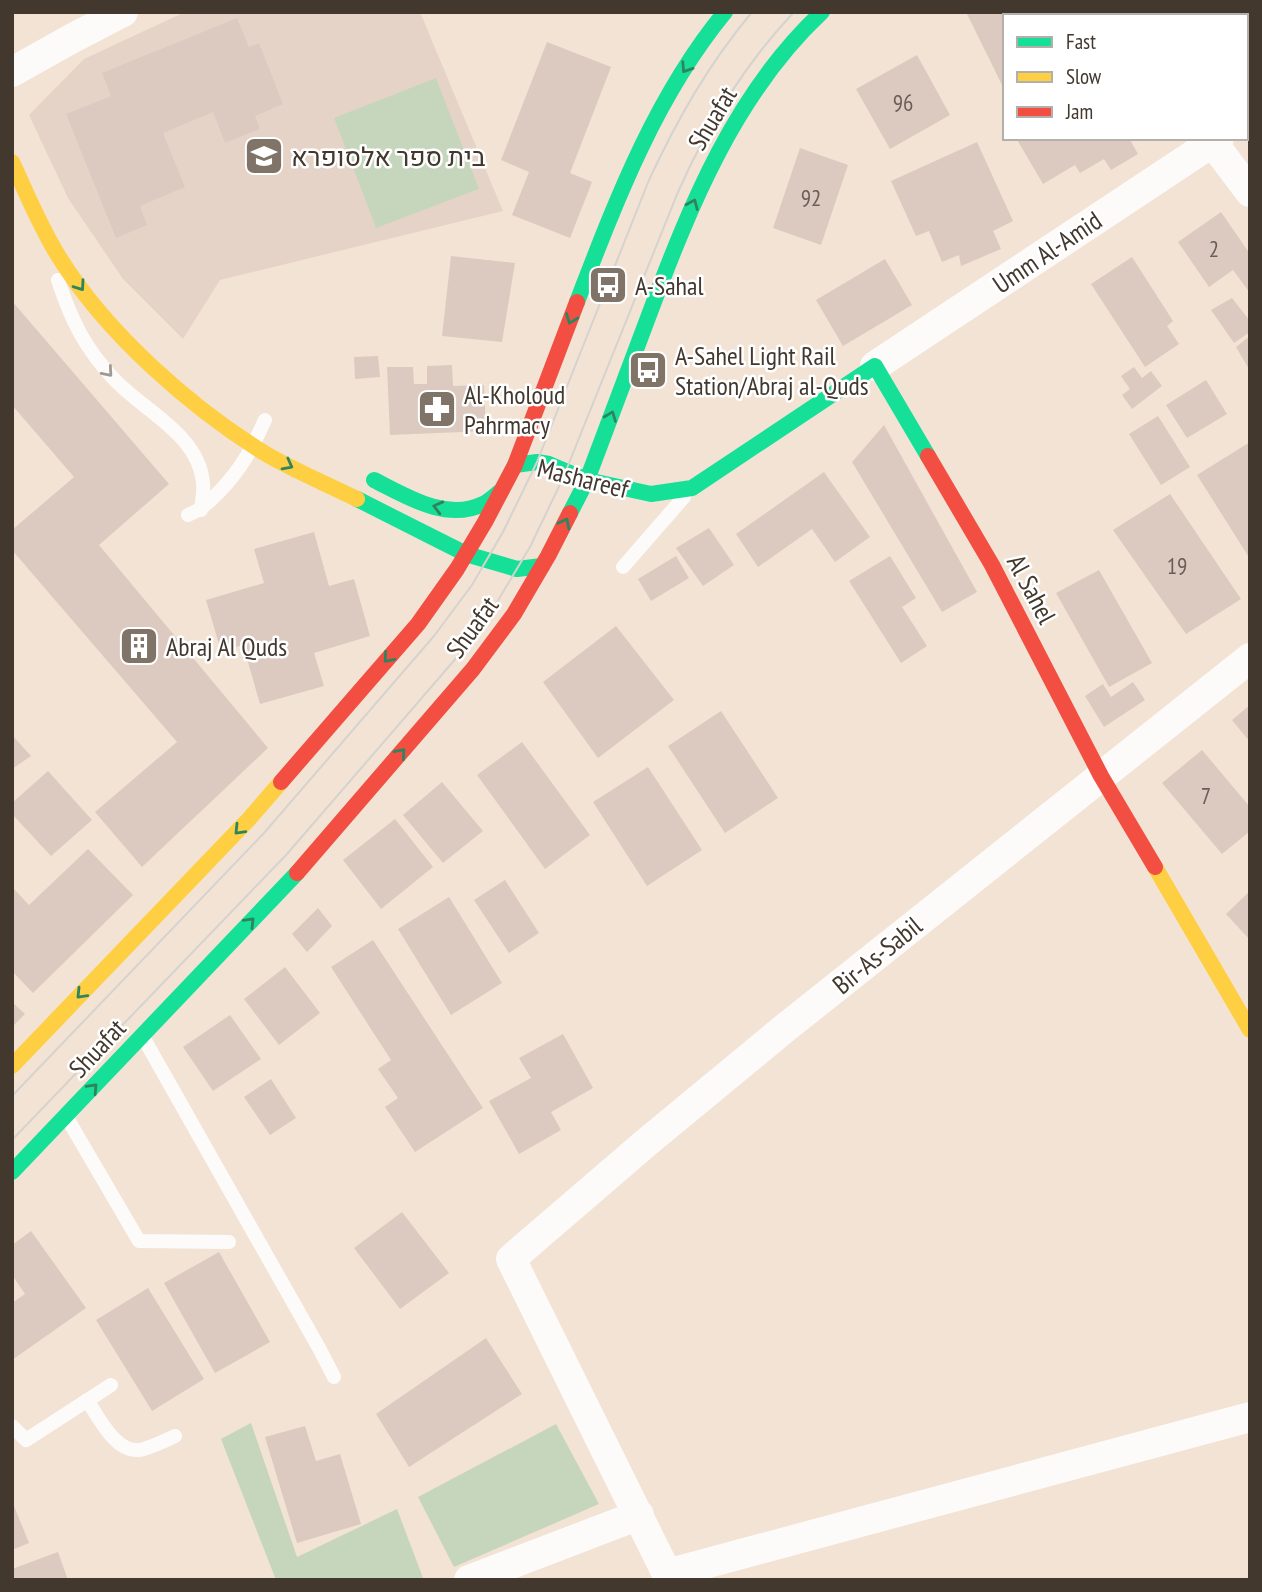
<svg xmlns="http://www.w3.org/2000/svg" width="1262" height="1592" font-family="'PT Sans Narrow',Heebo,sans-serif">
<style>
.education{fill:#e6d3c7}
.green{fill:#c6d6bc}
.building{fill:#dccac1}
.lines{fill:none;stroke-linecap:round;stroke-linejoin:round}
.lane{stroke:#fdfbf9;stroke-width:14}
.street{stroke:#fdfbf9;stroke-width:30}
.fast{stroke:#16e098;stroke-width:16}
.slow{stroke:#ffcf43;stroke-width:16}
.jam{stroke:#f24e42;stroke-width:16}
.tram{stroke:#d6d2ce;stroke-width:2}
.oneway{stroke:#2e845e}
.oneway2{stroke:#a09a94}
.labels{text-anchor:middle;dominant-baseline:central;stroke-width:5;stroke-linejoin:round;paint-order:stroke}
.number-label{font-size:23px;fill:#695d54}
.street-label{font-size:26px;fill:#42382e;stroke:#fff}
.poi-label{font-size:26px;fill:#42382e;stroke:#fff;text-anchor:start}
</style>
<rect width="100%" height="100%" fill="#f2e3d5"/>
<path class="education" d="M185,12H420L503,211L220,280L183,339L123,279L68,198L29,115L84,59Z"/>
<path class="green" d="M436,78L479,189L376,228L334,118Z
M251,1423L297,1557L397,1509L423,1578L417,1580H276L221,1439Z
M556,1424L599,1504L454,1567L418,1497Z"/>
<path class="building" d="M970,12H1068L1069,16H1005V91L967,14Z
M237,18L249,47L259,43L283,104L255,116L260,129L225,143L213,112L163,133L185,187L140,206L147,225L116,238L66,114L111,96L102,73Z
M547,42L611,67L570,173L592,182L570,238L512,215L529,172L501,160Z
M917,55L950,115L890,149L856,89Z
M1016,138H1129L1138,154L1111,170L1104,159L1080,173L1075,165L1043,184Z
M977,142L1013,221L993,231L1001,249L961,266L959,255L942,262L929,231L916,236L891,181Z
M800,148L848,165L821,245L773,228Z
M1221,212L1250,254V293L1233,270L1209,287L1178,242Z
M451,256L515,263L502,342L442,336Z
M1132,257L1173,321L1167,326L1179,344L1145,367L1091,284Z
M885,259L912,305L843,346L816,300Z
M1232,298L1250,321V332L1234,343L1211,310Z
M12,301L169,484L99,545L268,748L142,867L95,812L177,742L12,550V530L74,477L12,405Z
M1250,336V371L1236,347Z
M378,356L380,377L355,379L354,357Z
M452,365L453,386L484,385L486,431L390,435L387,367H413L414,384H427V366Z
M1134,367L1142,378L1151,371L1162,386L1132,409L1122,395L1130,389L1121,376Z
M1206,380L1227,414L1187,438L1166,405Z
M1158,416L1190,467L1161,485L1129,434Z
M884,425L977,592L942,612L852,462Z
M1250,442V559L1197,475Z
M824,472L870,537L835,562L812,529L758,567L736,534Z
M1170,494L1241,599L1186,634L1113,530Z
M709,528L734,565L703,586L676,548Z
M314,532L329,586L354,579L370,636L314,653L324,686L260,704L243,645L221,651L206,600L264,583L254,549Z
M676,556L689,578L651,601L638,579Z
M890,556L916,598L902,607L927,646L901,663L849,581Z
M1099,570L1152,663L1109,687L1056,593Z
M616,626L674,700L598,758L543,682Z
M1133,682L1145,700L1104,727L1085,696L1103,684L1111,697Z
M1250,705V742L1232,720Z
M721,711L778,798L725,833L668,746Z
M12,735L31,756L12,769Z
M522,742L590,835L545,869L477,775Z
M1202,750L1250,807V831L1222,854L1162,783Z
M648,767L702,850L647,886L593,802Z
M48,771L92,820L51,856L12,814V803Z
M442,782L483,831L443,863L403,815Z
M395,819L433,867L381,909L343,860Z
M88,849L133,895L33,993L12,971V890L14,889L29,905Z
M505,880L539,933L509,953L474,900Z
M1250,891V940L1226,914Z
M449,897L502,983L451,1015L398,929Z
M318,908L332,926L307,952L292,934Z
M373,940L483,1108L415,1152L385,1107L398,1098L378,1069L391,1060L331,967Z
M285,967L320,1013L279,1045L244,999Z
M12,1002L25,1014L12,1027Z
M230,1015L261,1059L213,1091L183,1047Z
M563,1034L593,1088L551,1112L561,1130L519,1154L489,1101L531,1078L519,1058Z
M271,1079L296,1118L270,1135L244,1097Z
M402,1212L449,1273L400,1309L354,1248Z
M31,1231L86,1308L12,1360V1303L25,1294L12,1275V1245Z
M219,1252L270,1342L215,1373L164,1283Z
M148,1288L204,1379L152,1411L96,1320Z
M486,1338L522,1394L409,1467L376,1414Z
M305,1426L316,1461L340,1454L361,1524L297,1543L265,1437Z
M12,1501L29,1543L12,1550Z
M58,1552L68,1580H12V1569Z"/>
<g class="lines">
<path class="lane" d="M58,280C71,320 85,348 113,378C143,411 199,434 203,483C204,492 202,501 201,510
M188,515C201,510 209,502 219,492C242,468 251,450 265,420
M623,567L684,497
M143,1037L319,1348L334,1377
M67,1118L139,1241L229,1242
M87,1400C98,1416 115,1452 138,1450C145,1450 167,1440 175,1436
M12,1426L26,1440L111,1385"/>
<path class="street" d="M12,72L71,39L123,12
M1246,118L1250,115
M1213,143L1250,192
M875,366L1219,138
M667,1574L1250,1417
M469,1580L639,1515
M670,1580L511,1259L647,1142L785,1028L1250,658"/>
<path class="fast" d="M577,302C616,201 655,97 725,12
M515,465L537,462L549,464L587,480L651,494L692,488L875,366L928,456
M374,480C406,496 446,522 483,504C490,501 495,495 501,491
M357,499L466,554L517,569L542,566
M570,513L587,480C608,425 628,370 649,315C690,206 735,93 822,12
M12,1172L297,873"/>
<path class="slow" d="M12,162C27,194 40,227 59,257C106,333 191,408 266,454C295,471 327,484 357,499
M1155,867L1250,1030
M12,1066L249,819L281,782"/>
<path class="jam" d="M928,456L992,565L1101,776L1155,867
M281,782L418,624L457,569L485,522L515,465L577,302
M297,873L473,669L514,614L548,556L570,513"/>
<path class="tram" d="M12,1096L264,833L434,636L472,585L503,532L537,462L649,180C678,118 708,65 752,12
M12,1140L287,854L458,656L497,602L530,547L563,478L678,192C708,125 743,66 794,12"/>
</g>
<defs><path id="oneway-chevron" d="M-2-3.5L2.5 0L-2 3.5" fill="none" stroke-width="1.6" stroke-linecap="round" stroke-linejoin="round" transform="scale(1.75)"/></defs>
<g class="oneway">
<use href="#oneway-chevron" transform="translate(686 68) rotate(123)"/>
<use href="#oneway-chevron" transform="translate(693 204) rotate(-67)"/>
<use href="#oneway-chevron" transform="translate(80 286) rotate(55)"/>
<use href="#oneway-chevron" transform="translate(571 319) rotate(111)"/>
<use href="#oneway-chevron" transform="translate(611 416) rotate(-69)"/>
<use href="#oneway-chevron" transform="translate(288 465) rotate(28)"/>
<use href="#oneway-chevron" transform="translate(438 507) rotate(-166)"/>
<use href="#oneway-chevron" transform="translate(565 523) rotate(-63)"/>
<use href="#oneway-chevron" transform="translate(388 658) rotate(131)"/>
<use href="#oneway-chevron" transform="translate(401 753) rotate(-49)"/>
<use href="#oneway-chevron" transform="translate(239 830) rotate(134)"/>
<use href="#oneway-chevron" transform="translate(250 922) rotate(-46)"/>
<use href="#oneway-chevron" transform="translate(81 994) rotate(134)"/>
<use href="#oneway-chevron" transform="translate(93 1088) rotate(-47)"/>
</g>
<use class="oneway2" href="#oneway-chevron" transform="translate(108 372) rotate(49)"/>
<defs>
<g id="school-square" transform="scale(2.0125)"><rect x="-9" y="-9" width="18" height="18" rx="4" fill="#807468" stroke="#fff"/><path d="M0-5L7-2L0 1L-7-2ZM-4 1L0 2.5L4 1V4Q0 6-4 4Z" fill="#fff"/></g>
<g id="bus-square" transform="scale(2.0125)"><rect x="-9" y="-9" width="18" height="18" rx="4" fill="#807468" stroke="#fff"/><path d="M-5-6H5V4H4V6H2V4H-2V6H-4V4H-5ZM-3.5-4V0h7V-4ZM-3.5 1.2v1.5H-2V1.2ZM2 1.2v1.5H3.5V1.2Z" fill="#fff"/></g>
<g id="pharmacy-square" transform="scale(2.0125)"><rect x="-9" y="-9" width="18" height="18" rx="4" fill="#807468" stroke="#fff"/><path d="M-2-6h4v4h4v4h-4v4h-4v-4h-4v-4h4Z" fill="#fff"/></g>
<g id="building-square" transform="scale(2.0125)"><rect x="-9" y="-9" width="18" height="18" rx="4" fill="#807468" stroke="#fff"/><path d="M-4-6H4V6H1V3H-1V6H-4ZM-2.5-4.3h1.7v1.8h-1.7ZM.8-4.3h1.7v1.8H.8ZM-2.5-1h1.7V.8h-1.7ZM.8-1h1.7V.8H.8Z" fill="#fff"/></g>
</defs>
<g fill-rule="evenodd">
<use href="#school-square" x="264" y="156"/>
<use href="#bus-square" x="608" y="285"/>
<use href="#bus-square" x="648" y="370"/>
<use href="#pharmacy-square" x="437" y="409"/>
<use href="#building-square" x="139" y="646"/>
</g>
<g class="labels">
<g class="number-label">
<text x="903" y="102">96</text>
<text x="811" y="197">92</text>
<text x="1214" y="248">2</text>
<text x="1177" y="565">19</text>
<text x="1206" y="795">7</text>
</g>
<g class="street-label">
<text transform="translate(712 118) rotate(-59)">Shuafat</text>
<text transform="translate(1047 252) rotate(-34)">Umm Al-Amid</text>
<text transform="translate(583 478) rotate(14)">Mashareef</text>
<text transform="translate(1032 589) rotate(62)">Al Sahel</text>
<text transform="translate(472 627) rotate(-54)">Shuafat</text>
<text transform="translate(877 955) rotate(-39)">Bir-As-Sabil</text>
<text transform="translate(97 1048) rotate(-47)">Shuafat</text>
</g>
<g class="poi-label">
<text x="291" y="156">בית ספר אלסופרא</text>
<text x="635" y="285">A-Sahal</text>
<text x="675" y="355">A-Sahel Light Rail<tspan x="675" dy="30">Station/Abraj al-Quds</tspan></text>
<text x="464" y="394">Al-Kholoud<tspan x="464" dy="30">Pahrmacy</tspan></text>
<text x="166" y="646">Abraj Al Quds</text>
</g>
</g>
<rect width="1262" height="1592" fill="none" stroke="#42382e" stroke-width="28"/>
<rect x="1003" y="14" width="245" height="126" fill="#ffffff" stroke="#b3afab" stroke-width="2"/>
<rect x="1017" y="37" width="35" height="10" fill="#16e098" stroke="#b3afab" stroke-width="2"/>
<text x="1066" y="49" font-size="21" fill="#42382e">Fast</text>
<rect x="1017" y="72" width="35" height="10" fill="#ffcf43" stroke="#b3afab" stroke-width="2"/>
<text x="1066" y="84" font-size="21" fill="#42382e">Slow</text>
<rect x="1017" y="107" width="35" height="10" fill="#f24e42" stroke="#b3afab" stroke-width="2"/>
<text x="1066" y="119" font-size="21" fill="#42382e">Jam</text>
</svg>
